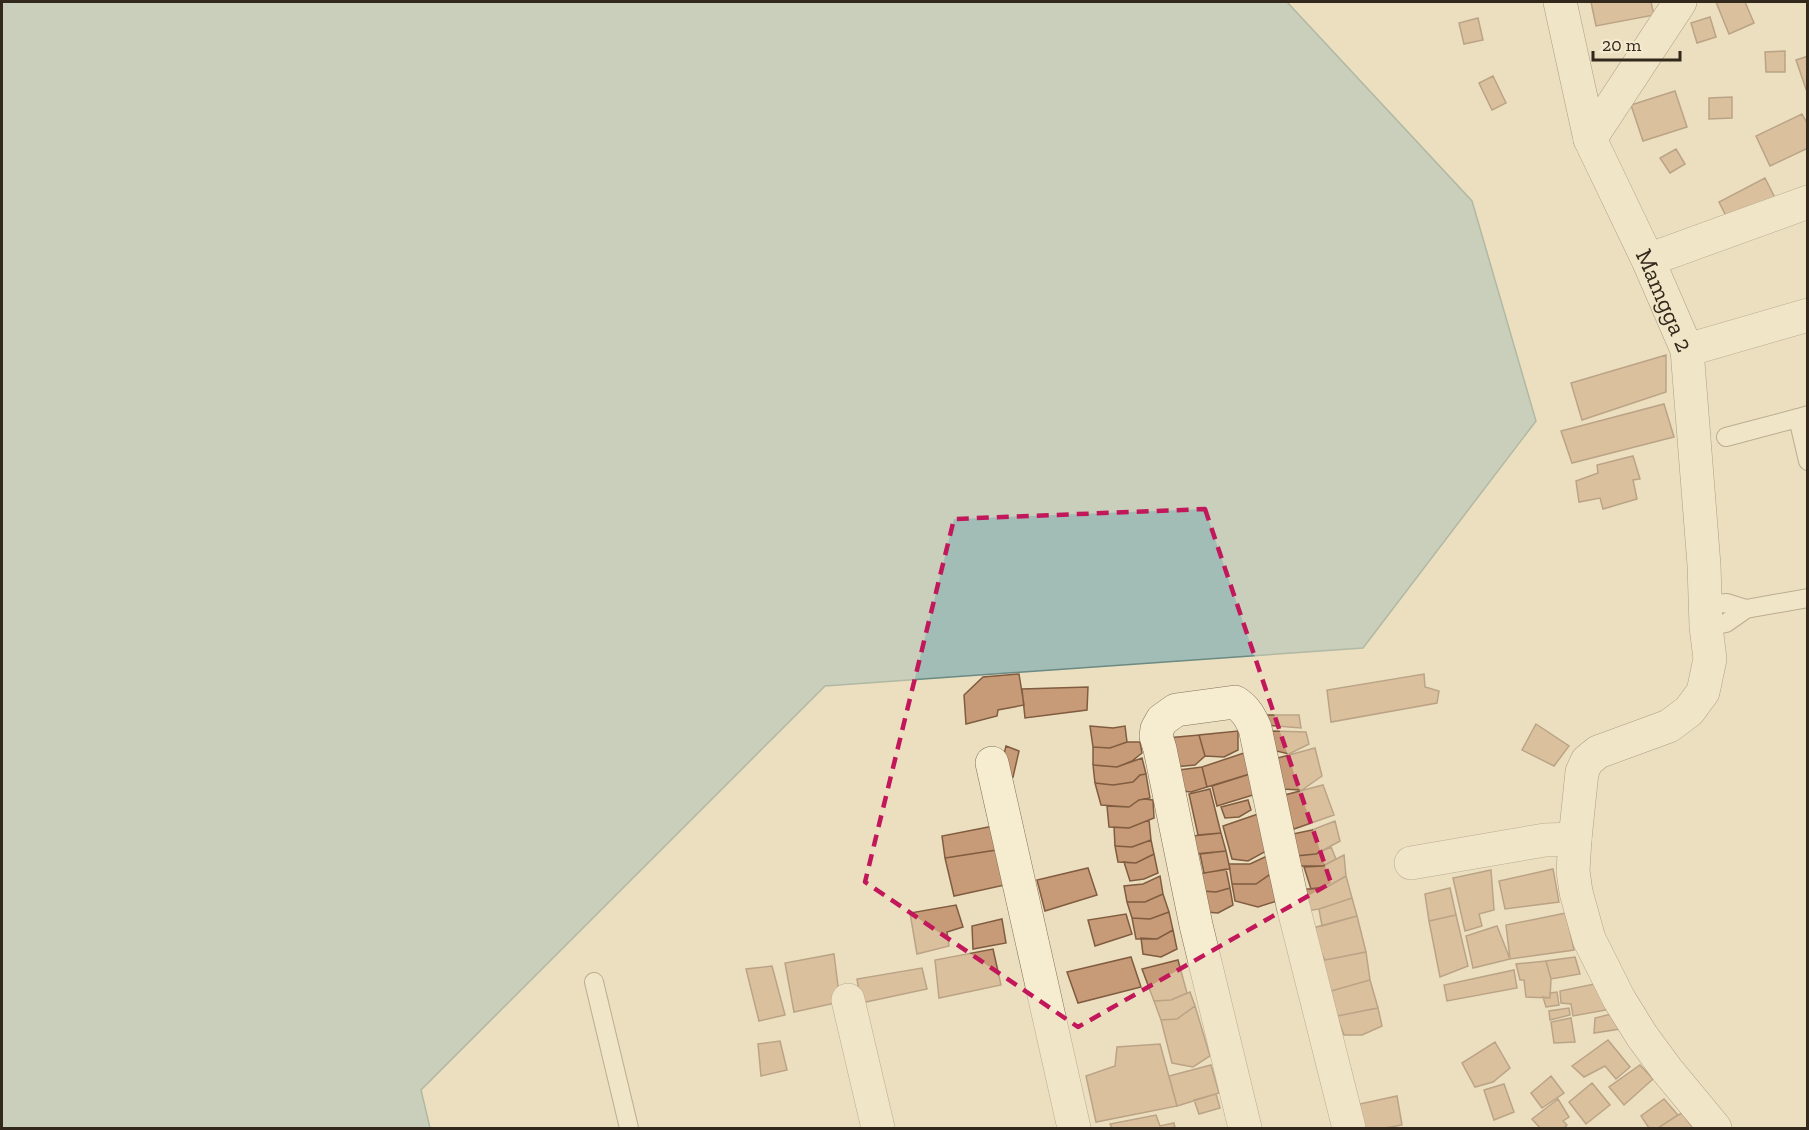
<svg xmlns="http://www.w3.org/2000/svg" width="1809" height="1130" font-family="'Zilla Slab',serif">
<style>
.water{fill:#a2bdb6;stroke:#6a8a83;stroke-width:1.5}
.building{fill:#c79b77;stroke:#805c40;stroke-width:1.5}
.lines{fill:none;stroke-linecap:round;stroke-linejoin:round}
.lane-casing{stroke:#827058;stroke-width:20}
.street-casing{stroke:#827058;stroke-width:34}
.secondary-casing{stroke:#64513c;stroke-width:34}
.lane{stroke:#f6edd1;stroke-width:18}
.street{stroke:#f6edd1;stroke-width:33}
.secondary{stroke:#f6edd1;stroke-width:33}
.marked{fill:none;stroke:#c2185b;stroke-width:4.5;stroke-dasharray:12 8;stroke-linejoin:round}
.labels{text-anchor:middle;dominant-baseline:central;stroke-width:4.5;stroke-linejoin:round;paint-order:stroke}
.street-label{font-size:24px;fill:#32281c;stroke:#f3e9ce}
</style>
<rect width="100%" height="100%" fill="#ebdfbf"/>
<path class="water" d="M2,2H1287L1472,201L1536,421L1363,648L825,686L421,1090L430,1128H2Z"/>
<path class="building" d="M1591,2H1651L1654,15L1596,26Z
M1716,2H1745L1754,23L1729,34Z
M1710,17L1716,37L1697,43L1691,23Z
M1478,18L1483,40L1464,44L1459,23Z
M1785,51V72H1766L1765,52Z
M1808,56V92H1807L1796,60Z
M1493,76L1506,103L1492,110L1479,83Z
M1675,91L1687,127L1643,141L1631,105Z
M1732,97V118L1709,119V98Z
M1802,114L1808,125V148L1770,166L1756,136Z
M1676,149L1685,164L1670,173L1660,158Z
M1765,178L1776,200L1730,224L1719,202Z
M1666,355V392L1582,420L1571,383Z
M1664,404L1674,437L1572,463L1561,431Z
M1633,456L1640,479L1633,480L1637,499L1603,509L1600,498L1579,502L1576,481L1598,473L1597,465Z
M1019,674L1024,705L998,710L997,716L966,724L964,695L983,677Z
M1424,674L1425,687L1439,691L1437,703L1331,722L1327,690Z
M1088,687L1087,710L1025,718L1022,689Z
M1262,715H1299L1301,728L1265,725Z
M1536,724L1569,746L1554,766L1522,750Z
M1090,726L1113,728L1125,726L1127,742L1110,748L1093,747Z
M1238,731V750L1224,757L1205,756L1199,735Z
M1271,731L1306,732L1309,744L1289,754L1272,750Z
M1199,735L1205,756L1195,765L1174,767L1167,738Z
M1127,742H1140L1142,753L1132,761L1117,767L1093,765V747L1110,748Z
M1006,746L1019,751L1013,777L999,774Z
M1315,748L1322,776L1302,790L1281,789L1274,759Z
M1247,752L1253,773L1207,787L1202,767Z
M1142,758L1146,774L1140,775L1133,782L1113,785L1095,783L1093,765L1117,767Z
M1202,767L1207,787L1191,792L1173,790L1171,771Z
M1146,774L1150,798L1139,800L1129,807L1101,805L1095,783L1113,785L1133,782L1140,775Z
M1250,774L1253,795L1217,806L1212,786Z
M1323,785L1334,815L1294,829L1277,797Z
M1210,789L1221,833L1198,835L1189,794Z
M1144,799L1153,800L1154,818L1129,828L1109,827L1107,806L1129,807L1139,800Z
M1248,800L1251,810L1239,817L1225,818L1221,807Z
M1258,814L1270,849L1248,861L1232,859L1223,826Z
M1149,820L1151,840L1132,847L1115,846L1114,827L1129,828Z
M1335,821L1340,841L1316,854L1296,856L1288,835L1312,830Z
M999,825L1003,849L945,858L942,836Z
M1221,833L1226,851L1185,855L1183,837Z
M1151,840L1154,854L1136,863L1118,862L1115,846L1132,847Z
M1331,847L1336,859L1323,866H1298L1296,856L1316,854Z
M1003,849L1005,885L954,896L945,858Z
M1226,851L1230,869L1204,873L1200,854Z
M1154,854L1158,873L1144,879L1130,881L1124,862L1136,863Z
M1269,855L1272,873L1256,884H1232L1229,864H1250Z
M1344,855L1346,876L1327,887L1311,889L1304,867L1323,866Z
M1088,868L1097,895L1045,911L1037,880Z
M1226,869L1230,888L1216,892L1203,891L1199,874Z
M1553,869L1559,902L1505,909L1499,881Z
M1491,870L1494,910L1479,914L1482,926L1465,931L1453,878Z
M1272,873L1277,901L1258,907L1235,901L1232,884H1256Z
M1160,876L1163,894L1145,902H1127L1124,886L1143,884Z
M1346,876L1352,898L1319,909L1306,911L1299,890L1327,887Z
M1230,888L1233,905L1218,913L1205,912L1203,891L1216,892Z
M1450,888L1456,915L1429,921L1425,894Z
M1163,894L1169,912L1150,919L1132,918L1127,902H1145Z
M1352,898L1357,916L1322,926L1319,909Z
M956,905L963,927L947,932L949,946L917,954L910,913Z
M1169,912L1173,930L1157,939H1136L1132,918L1150,919Z
M1566,913L1574,950L1510,959L1506,925Z
M1126,914L1132,934L1095,946L1088,920Z
M1456,915L1468,966L1440,977L1429,921Z
M1357,916L1366,952L1325,960L1309,929Z
M1002,919L1006,943L973,949L972,926Z
M1497,926L1510,959L1473,968L1466,936Z
M1173,930L1177,949L1161,957L1143,954L1141,938L1157,939Z
M993,949L1001,985L939,998L935,960Z
M1366,952L1370,980L1331,991L1320,961Z
M834,954L840,1002L794,1012L785,963Z
M1131,957L1141,987L1078,1003L1067,972Z
M1575,957L1580,974L1551,979L1546,961Z
M1178,960L1187,993L1171,1000L1154,1001L1142,969Z
M1546,961L1551,979L1550,998L1526,997L1524,980H1520L1516,964Z
M772,966L785,1015L759,1021L746,969Z
M922,968L927,989L861,1003L857,979Z
M1514,970L1517,988L1447,1001L1444,985Z
M1370,980L1378,1008L1337,1016L1331,991Z
M1604,982L1617,1008L1573,1016L1571,1004L1561,1003L1560,991Z
M1190,992L1195,1006L1177,1019L1161,1020L1154,1001L1171,1000Z
M1557,992L1559,1005L1546,1007L1543,997L1550,998V993Z
M1195,1006L1210,1056L1193,1067L1172,1063L1161,1020L1177,1019Z
M1378,1008L1382,1026L1362,1035H1344L1337,1016Z
M1569,1008L1570,1015L1550,1020L1549,1011Z
M1619,1012L1620,1029L1594,1033L1595,1018Z
M1571,1018L1575,1042L1554,1043L1551,1022Z
M1608,1040L1630,1067L1616,1079L1605,1066L1584,1077L1572,1066Z
M780,1041L787,1070L761,1076L758,1044Z
M1495,1042L1510,1068L1493,1082L1475,1087L1462,1063Z
M1160,1044L1177,1106L1096,1122L1086,1076L1115,1066L1117,1047Z
M1211,1065L1219,1093L1177,1106L1169,1076Z
M1640,1065L1653,1079L1624,1105L1609,1087Z
M1551,1076L1564,1093L1542,1108L1531,1093Z
M1592,1083L1610,1105L1586,1124L1569,1102Z
M1504,1084L1514,1112L1494,1120L1484,1090Z
M1216,1094L1220,1108L1199,1114L1194,1100Z
M1397,1096L1402,1125L1385,1128H1361L1355,1105Z
M1558,1099L1569,1117L1563,1121L1567,1125L1564,1128H1540L1532,1119Z
M1664,1099L1678,1115L1658,1128H1649L1641,1116Z
M1682,1113L1693,1128H1658L1678,1115Z
M1156,1115L1160,1126L1174,1123L1175,1128H1112L1110,1124Z"/>
<g class="lines">
<g class="lane-casing">
<path id="lane" d="M1808,415L1798,418L1808,461
M1726,437L1798,418
M1706,605L1727,603L1746,609
M1706,627L1726,623L1746,609L1808,598
M594,982L629,1128"/>
</g>
<g class="street-casing">
<path id="street" d="M1648,260L1808,202
M1687,350L1808,315
M992,763L1074,1128
M1411,863L1545,840L1575,839
M848,1000L878,1128
M1245,1128L1196,925L1160,749L1156,736L1157,729L1162,720L1176,710L1235,702C1246,709 1250,717 1255,728L1293,906L1349,1128"/>
</g>
<g class="secondary-casing">
<g id="secondary">
<path id="s1" d="M1560,2L1590,139L1648,260L1687,350L1704,565L1706,627L1710,659L1703,692L1689,711L1669,726L1598,752L1587,761L1582,772L1575,839L1573,871L1576,892L1589,939L1619,999L1642,1036L1667,1070L1715,1128"/>
<path d="M1590,139L1680,2"/>
</g>
</g>
<use href="#lane" class="lane"/>
<use href="#street" class="street"/>
<use href="#secondary" class="secondary"/>
</g>
<path d="M0 0H1809V1130H0ZM1205,509L1331,883L1078,1027L865,882L954,519Z" fill="#ebdfbf" fill-opacity=".55" fill-rule="evenodd"/>
<path class="marked" d="M1205,509L1331,883L1078,1027L865,882L954,519Z"/>
<g class="labels">
<g class="street-label">
<text stroke="none"><textPath href="#s1" startOffset="318">Mamgga 2</textPath></text>
</g>
</g>
<rect width="1809" height="1130" fill="none" stroke="#32281c" stroke-width="6"/>
<path d="M1593 51v9h87v-9" fill="none" stroke="#32281c" stroke-width="3"/>
<text x="1602" y="51" font-size="18" fill="#32281c" stroke="#f3e9ce" stroke-width="4.5" paint-order="stroke">20 m</text>
</svg>
